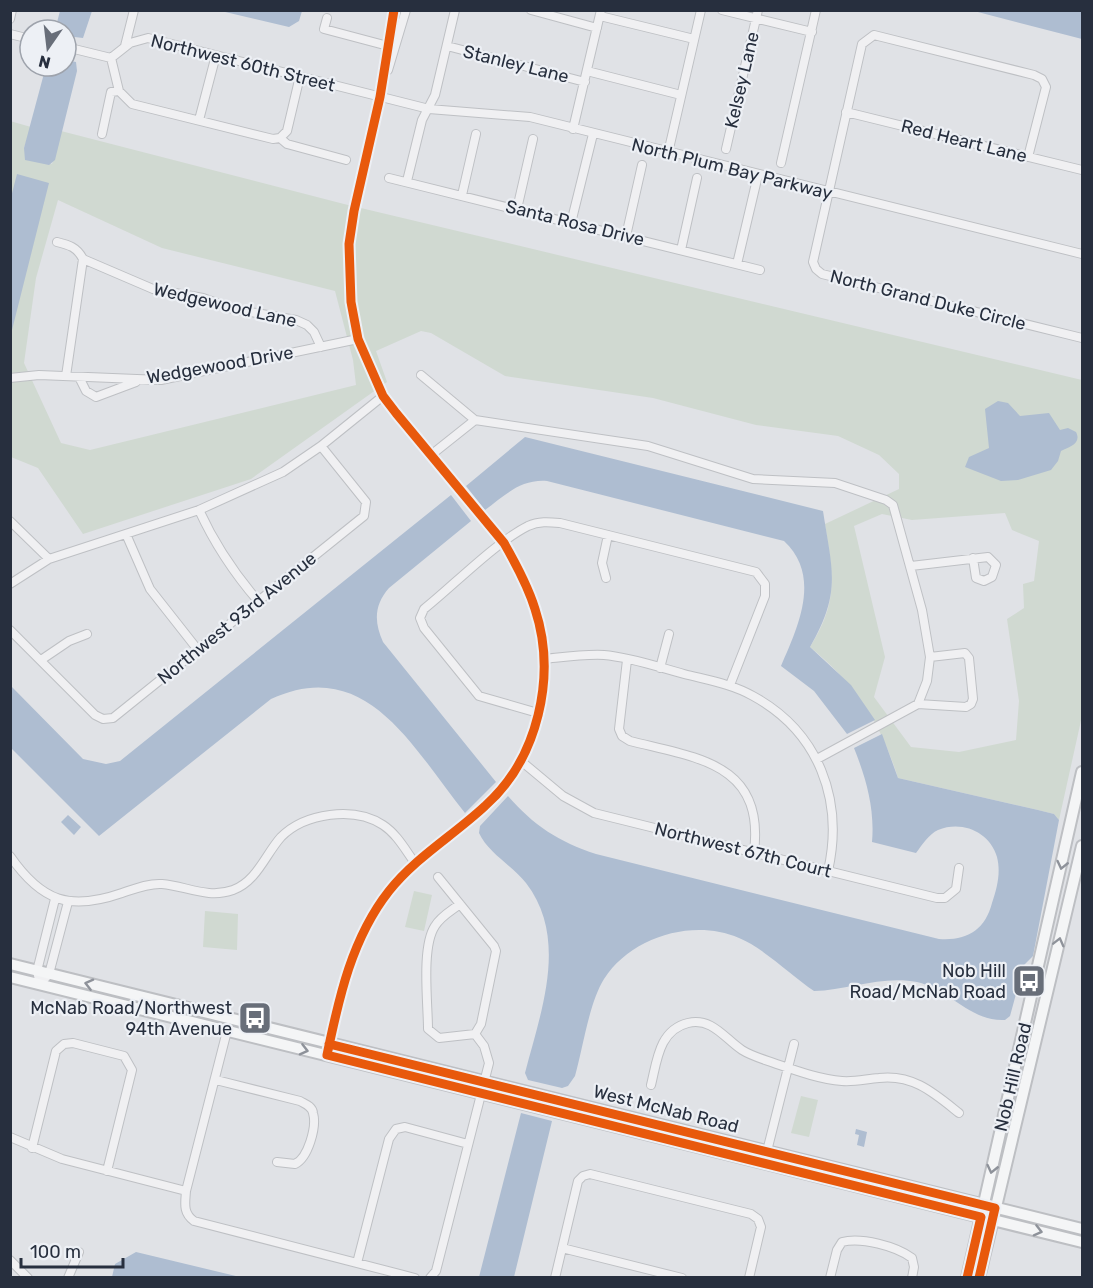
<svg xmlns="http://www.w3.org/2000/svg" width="1093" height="1288" font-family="Rubik,sans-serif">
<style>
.green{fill:#d0d9d1;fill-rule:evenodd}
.water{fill:#aebdd1}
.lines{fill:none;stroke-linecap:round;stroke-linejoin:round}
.minor-casing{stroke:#bec0c4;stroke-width:10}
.major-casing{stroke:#bdbfc3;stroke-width:14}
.minor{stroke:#f0f0f2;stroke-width:8}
.major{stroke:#f4f5f6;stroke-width:10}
.cycleway-casing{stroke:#edf0f5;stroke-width:13}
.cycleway{stroke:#e8590c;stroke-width:9}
.oneway{stroke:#8e929a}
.labels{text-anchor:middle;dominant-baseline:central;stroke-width:4.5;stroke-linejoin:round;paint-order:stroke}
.street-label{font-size:18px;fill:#272f3e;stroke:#edf0f5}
.poi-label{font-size:18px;fill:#272f3e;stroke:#edf0f5;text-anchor:end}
</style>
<rect width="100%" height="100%" fill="#e0e2e6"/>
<path class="green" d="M10,121L31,127L24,148L52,164L61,131L344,204L1082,380V716L1059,820L1054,814L1038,810L898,778C880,721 856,685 810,647C839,600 833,577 825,524L899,489V474L879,455L838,436L756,425L653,398L505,376L431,333L421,331L376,351L387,382L251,479L83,534L38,468L11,457ZM58,200L162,248L335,291L353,360L356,385L90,450L61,443L24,363L36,278ZM1005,513L1012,530L1039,541L1034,581L1023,584L1024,608L1007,619L1019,701L1016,740L959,752L911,747L874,697L885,657L854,526L882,514L912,520Z
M414,891L432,895L424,931L405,927Z
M205,911L238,914L237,950L203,947Z
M801,1096L818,1100L809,1137L791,1133Z"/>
<path class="water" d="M60,11H92L83,38L66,36V30H55Z
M221,11L302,10V11L299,21L289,27Z
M974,11H1082V39Z
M66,60L76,62L77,71L55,160L49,165L25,160L24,148L46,66H66Z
M17,174L49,183L11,334L10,201Z
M998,401L1008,403L1020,416L1049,413L1060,430L1068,428L1076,432C1082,444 1069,447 1061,451L1058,461L1051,470L1018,480L1001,481L965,467L969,457L989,448L985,409Z
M525,437L823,511C832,570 842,592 810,647L851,685L875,720L847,734L814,691L781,666C798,627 822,576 784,541L547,481C521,479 505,495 485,510L466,486Z
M451,495L471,521L389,588C374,605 374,622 383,642L496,782L465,813C414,750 367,654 271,699L99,836L11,748V686L83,759L106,764L120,761Z
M882,734L898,778L1038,810L1054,814L1059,820L1033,956L1024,965L1010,1016L1005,1020C971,1022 949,989 917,982C883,975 848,990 814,991C792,976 762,947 739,938C693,918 631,937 604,979C589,1003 583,1048 575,1076L568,1086L562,1088L528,1080L525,1073C541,1011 569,939 526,883C513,866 488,853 479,833L480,826L508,796C533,825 559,842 596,854L939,939C967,941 985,930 992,903C997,888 1001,873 997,857C990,832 962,820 938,830C929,834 922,845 916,853L872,842C875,809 866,778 854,748Z
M68,815L81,827L74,835L61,822Z
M521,1113L552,1121L514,1277H479Z
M856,1129L867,1132L864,1147L857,1145L859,1135L855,1134Z
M136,1252L240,1277H112L115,1264Z"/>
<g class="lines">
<g class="minor-casing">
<path id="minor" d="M531,10L597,28
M722,10L812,32
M600,16L694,39
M327,18L324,29L388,46
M10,19L12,10
M10,34L30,39
M125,46L134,10
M447,46L585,82
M66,47L111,58
M111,58L130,43L148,38L429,109L530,117L1082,254
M111,58L119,91L132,104L273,139L280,138L287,144L346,160
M388,70L406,10
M587,71L681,95
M846,112L1082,170
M199,120L216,55
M573,129L601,10
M102,134L111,92L119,91
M280,138L287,131L300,76
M726,149L758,10
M668,153L701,10
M1028,157L1046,87L1042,79L1034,75L874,35L862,44L813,262L816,269L822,274L1082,338
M781,163L816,10
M389,178L760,270
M407,181L422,120L435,95L455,10
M462,195L476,134
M517,209L533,139
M571,223L593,134
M626,236L642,165
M57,242C69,245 77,247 83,259L153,289L203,298L233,309L296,320L307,325L314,332L321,347
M681,250L697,178
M737,264L758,175
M421,375L475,420L648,446L753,479L835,483L886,500L893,505L922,610L930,657L927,681L918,704L817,759
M66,376L83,259
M79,377L86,391L96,397L136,382
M10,378L39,375L161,380L358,339
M431,455L475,420
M199,510C215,545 233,572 258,601
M10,521L49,559
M126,534L150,589L198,650
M911,566L988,557L996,565L992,577L984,581L976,578L973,558
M606,578L602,563L608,535
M10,584L49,559L199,510L283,472L321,446L383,396
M10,630L95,715L103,719L113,718L364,516L366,502L321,446
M545,659C564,657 584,654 604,655C630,657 658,667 684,674C707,680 732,684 753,696C819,732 844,800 828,871
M41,660L69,641L87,634
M627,660L619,729L622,736L630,741C697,758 765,763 754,852
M660,668L669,634
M918,704L966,707L971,704L973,699L969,658L965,653L930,657
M538,713L479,696L424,628L420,618L424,609C454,585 496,542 528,526C539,521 549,522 560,523L756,572L765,584V596L730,685
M521,761L563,796L594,813L937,898H945L956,889L959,868
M10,856C42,902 70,911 122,893C134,889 149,883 162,884C186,886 208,899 233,890C257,881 265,855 281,837C305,813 354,806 383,825C397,834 406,851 415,863
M438,877L494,946L496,951L481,1024L475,1034L439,1038L428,1029C428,1003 421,947 435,926C441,916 451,911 460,904
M40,984L49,974L68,902
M40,984L37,971L55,899
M227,1031L186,1191C185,1204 183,1213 194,1221L415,1278
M327,1055C339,997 352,938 389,891C416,857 454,835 485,806C538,759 557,676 535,609C528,586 516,564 504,543L396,413L383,396L358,339L351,302L349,244L354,211L380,97L394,10
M216,1080L300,1101C305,1104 312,1106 313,1113C317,1127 308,1158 295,1164L277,1162
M651,1085C657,1061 659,1030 688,1023C712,1017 725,1039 742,1050C750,1055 759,1058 768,1061C792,1069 817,1079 842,1081C855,1082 866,1079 879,1078C913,1074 934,1093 959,1113
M10,1137L62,1159L186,1191
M32,1148L56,1051L64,1044L73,1043L124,1056L132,1070L107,1171
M764,1163L794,1044
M562,1248L682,1278
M10,1260L28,1278
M357,1263L389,1139L396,1129L405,1127L468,1144
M68,1278L79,1252
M430,1278L436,1271L489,1063L484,1046L475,1034
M555,1278L578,1181L583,1176L590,1174L751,1214L758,1219L761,1227L749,1278
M830,1278L837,1250L842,1242C861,1237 896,1246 912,1258L914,1267L912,1278"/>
</g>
<g class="major-casing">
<path id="major" d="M10,964L1082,1229
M10,977L1082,1242
M967,1278L1082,772
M979,1278L1082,846"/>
</g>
<use href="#minor" class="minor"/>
<use href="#major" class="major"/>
<g class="cycleway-casing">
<path id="cycleway" d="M394,10L380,97L354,211L349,244L351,302L358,339L383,396L396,413L504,543C516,564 528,586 535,609C557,676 538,759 485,806C454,835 416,857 389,891C352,938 339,997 327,1055L981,1217L967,1278
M329,1044L995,1208L979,1278"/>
</g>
<use href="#cycleway" class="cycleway"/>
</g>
<defs><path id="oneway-chevron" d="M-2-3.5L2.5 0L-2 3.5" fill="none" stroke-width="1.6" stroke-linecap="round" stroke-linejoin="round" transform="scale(1.5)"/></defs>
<g class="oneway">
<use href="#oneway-chevron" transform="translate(1062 865) rotate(103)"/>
<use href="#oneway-chevron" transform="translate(1059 942) rotate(-76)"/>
<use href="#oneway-chevron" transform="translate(89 984) rotate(-166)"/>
<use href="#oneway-chevron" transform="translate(304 1050) rotate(14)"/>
<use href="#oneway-chevron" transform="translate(992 1169) rotate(103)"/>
<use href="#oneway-chevron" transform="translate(1038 1231) rotate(14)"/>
</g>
<defs>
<g id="bus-square" transform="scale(1.725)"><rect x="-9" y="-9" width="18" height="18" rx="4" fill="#686e79" stroke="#edf0f5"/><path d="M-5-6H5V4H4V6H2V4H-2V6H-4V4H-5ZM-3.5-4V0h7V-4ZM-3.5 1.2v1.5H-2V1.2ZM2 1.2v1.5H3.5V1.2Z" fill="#fff"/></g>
</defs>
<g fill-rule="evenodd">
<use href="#bus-square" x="1029" y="981"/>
<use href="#bus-square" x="255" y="1018"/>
</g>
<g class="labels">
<g class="street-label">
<text transform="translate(243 63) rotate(14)">Northwest 60th Street</text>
<text transform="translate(516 64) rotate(14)">Stanley Lane</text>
<text transform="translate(742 80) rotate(-77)">Kelsey Lane</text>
<text transform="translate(964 141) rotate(14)">Red Heart Lane</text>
<text transform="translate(732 169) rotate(14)">North Plum Bay Parkway</text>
<text transform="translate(575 223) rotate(14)">Santa Rosa Drive</text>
<text transform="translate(928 300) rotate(14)">North Grand Duke Circle</text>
<text transform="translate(225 305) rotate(13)">Wedgewood Lane</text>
<text transform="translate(220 365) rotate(-10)">Wedgewood Drive</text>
<text transform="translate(237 618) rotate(-39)">Northwest 93rd Avenue</text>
<text transform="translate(743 850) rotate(14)">Northwest 67th Court</text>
<text transform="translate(1013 1077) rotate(-77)">Nob Hill Road</text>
<text transform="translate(666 1109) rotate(14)">West McNab Road</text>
</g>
<g class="poi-label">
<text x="1006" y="971">Nob Hill<tspan x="1006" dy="21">Road/McNab Road</tspan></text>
<text x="232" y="1008">McNab Road/Northwest<tspan x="232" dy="21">94th Avenue</tspan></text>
</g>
</g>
<rect width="1093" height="1288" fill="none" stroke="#272f3e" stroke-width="24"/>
<g transform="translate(48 48) rotate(194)"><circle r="28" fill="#edf0f5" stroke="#9ea3ac" stroke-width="1.5"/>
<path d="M0-4.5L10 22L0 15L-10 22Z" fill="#686e79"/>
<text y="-9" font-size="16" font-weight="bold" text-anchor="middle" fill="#272f3e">N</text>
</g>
<path d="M21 1258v9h102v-9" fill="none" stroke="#272f3e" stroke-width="3"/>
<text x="30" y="1258" font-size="18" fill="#272f3e" stroke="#edf0f5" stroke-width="4.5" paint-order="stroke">100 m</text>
</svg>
